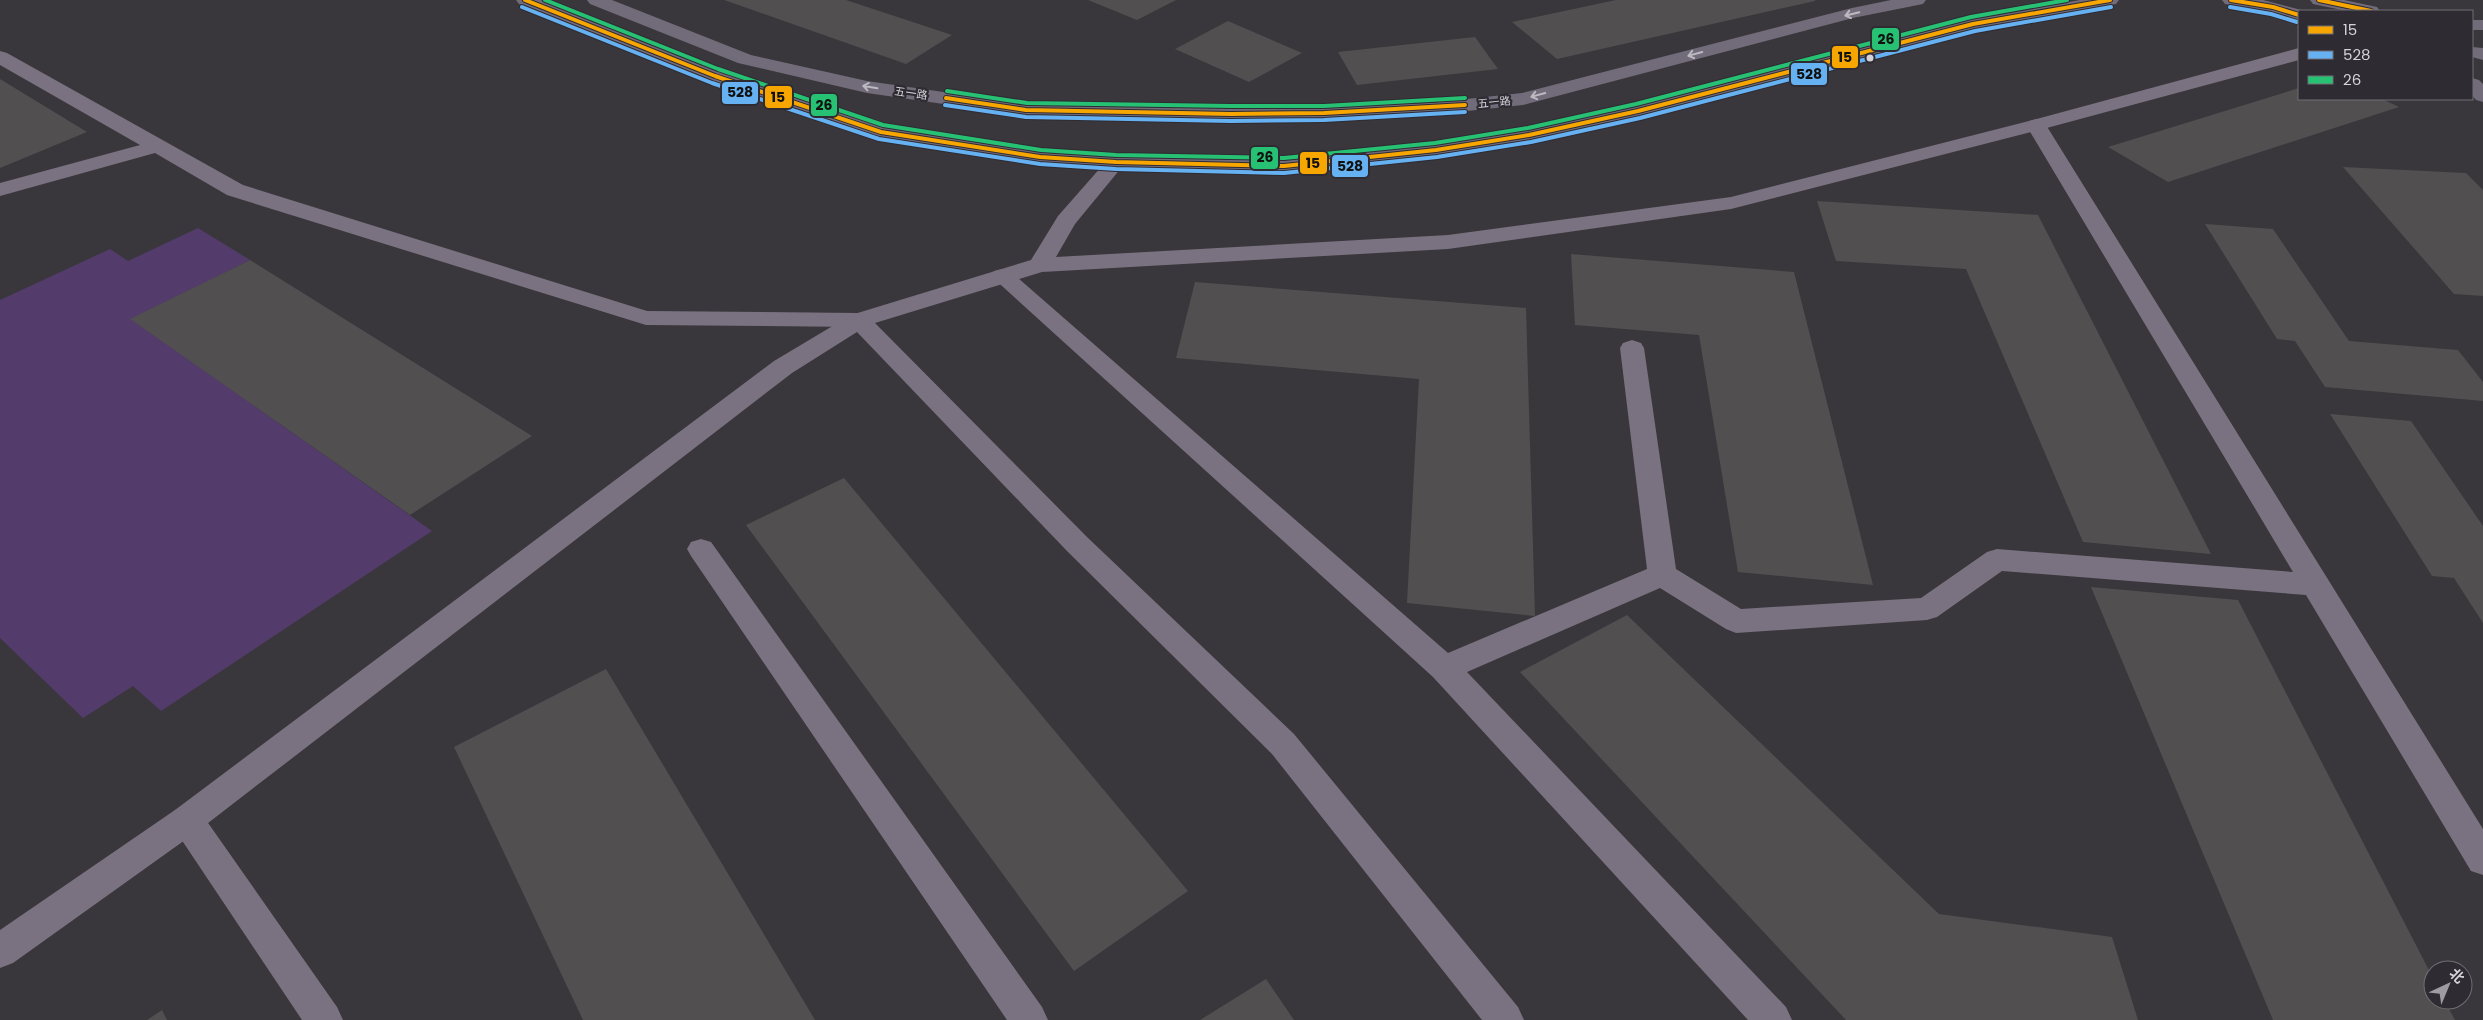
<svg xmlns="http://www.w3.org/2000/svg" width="2483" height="1020" font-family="Poppins,'Noto Sans SC',sans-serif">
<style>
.green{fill:#533c6b}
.building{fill:#514f4f}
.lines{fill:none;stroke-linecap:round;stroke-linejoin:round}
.lane{fill:#7a7281;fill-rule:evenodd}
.street{fill:#7a7281;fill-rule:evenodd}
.secondary{fill:#726b7a;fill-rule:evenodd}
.bus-1-casing{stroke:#2e2b33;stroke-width:6}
.bus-2-casing{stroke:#2e2b33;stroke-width:6}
.bus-3-casing{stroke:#2e2b33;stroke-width:6}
.bus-1{stroke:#f7a600;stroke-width:4}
.bus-2{stroke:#66b1f2;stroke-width:4}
.bus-3{stroke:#26c172;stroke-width:4}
.oneway{stroke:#bcb9c1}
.bus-dot{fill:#d5d3d9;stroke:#2e2b33;stroke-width:2}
.labels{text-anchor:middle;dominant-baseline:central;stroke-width:4.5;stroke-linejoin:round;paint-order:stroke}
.far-street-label{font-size:11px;fill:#d5d3d9;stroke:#2e2b33}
.line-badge{stroke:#2e2b33;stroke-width:2}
.pale-badge-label{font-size:14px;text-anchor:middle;font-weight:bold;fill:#111}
</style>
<rect width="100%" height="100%" fill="#39373b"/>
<path class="green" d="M198,228L250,260L131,319L432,531L161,711L133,686L83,718L0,638V300L110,249L128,261Z"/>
<path class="building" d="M724,0H846L952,35L906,64Z
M1088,0H1176L1137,20Z
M1616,0H1815V1L1557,59L1512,22Z
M1228,21L1302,53L1249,82L1175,49Z
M1475,37L1498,69L1357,85L1338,52Z
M0,79L87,132L0,168Z
M2299,88V99H2382L2399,107L2168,182L2108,147Z
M2343,167L2466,173L2483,190V296L2454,294Z
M1817,201L2038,215L2211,554L2083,542L1966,269L1836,261Z
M2205,224L2273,229L2349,341L2458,350L2483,382V401L2325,387L2295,341L2277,339Z
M1571,254L1794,272L1873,585L1738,572L1699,335L1575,325Z
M250,260L532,436L410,515L130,319Z
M1195,282L1526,308L1535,616L1407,603L1419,379L1176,358Z
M2330,414L2411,421L2483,526V623L2454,578L2432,576Z
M844,478L1188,891L1074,971L746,525Z
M2091,587L2238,600L2433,978V1000H2444L2455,1020H2273Z
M1627,615L1939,914L2112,937L2138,1020H1846L1520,672Z
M606,669L815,1020H583L454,747Z
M1266,979L1294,1020H1200Z
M162,1010L167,1020H147Z"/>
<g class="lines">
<path class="lane" d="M0,51L7,53L243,185L647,311L859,313L867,315L871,320L867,325L859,327L646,325L227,195L155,153L0,196V183L140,145L0,65Z
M2036,119L2043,121L2046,125L2483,829V875L2471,871L2306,595L2002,571L1937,617L1927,620L1736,633L1726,629L1660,588L1467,672L1786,1007L1792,1020H1748L1433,677L991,276L994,271L1002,269L1010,271L1448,653L1647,569L1620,348L1623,343L1632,340L1641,343L1644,348L1676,569L1741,609L1921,598L1987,552L1997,549L2293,572L2026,125L2029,121Z
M701,539L711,542L1042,1007L1048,1020H1007L691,556L687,549L691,542Z
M187,805L199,810L337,1007L343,1020H302L175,830L170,820L175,810Z"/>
<path class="street" d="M2299,48V60L2043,129L1731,209L1448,249L1042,272L875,323L1087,537L1294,734L1518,1007L1524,1020H1482L1272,754L1067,551L857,332L792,373L199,830L13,963L0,968V930L175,810L774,361L851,315L1031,260L1058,216L1109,158L1116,156L1123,158L1126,162L1075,224L1056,257L1448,235L1731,197L2029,121Z"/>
<path class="secondary" d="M516,0H541L722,72L884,127L1040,151L1116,156L1284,160L1436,144L1529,129L1636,105L1973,19L2080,0H2119L2116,4L2110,5L1974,29L1645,115L1529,141L1436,156L1284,172L1116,168L1040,163L881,138L708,80L519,4Z
M587,0H612L751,55L867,81L1026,104L1231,108L1430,103L1522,93L1852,8L1891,0H1926L1923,4L1853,18L1523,105L1430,115L1231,120L1026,116L867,93L738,63L590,4Z
M2222,0H2263L2305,11H2299V20L2270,12L2225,4Z
M2310,0H2344L2377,7L2380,11H2347L2313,4Z
M2472,20H2483V30H2472Z
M2472,47L2483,48V60L2472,57Z
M2472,78L2479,80L2483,84V102L2476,100L2472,95Z"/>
<g class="bus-1-casing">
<path id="bus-1" d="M525,0L715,76L881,132L1040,157L1116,162L1284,166L1436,150L1529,135L1638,111L1973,24L2110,0
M2231,0L2273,7L2299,15
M2319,0L2371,11
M946,98L1026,110L1231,114L1324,113L1465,105"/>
</g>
<g class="bus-2-casing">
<path id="bus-2" d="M522,7L712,83L879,139L1040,164L1116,169L1284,173L1437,157L1531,142L1640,118L1975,31L2111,7
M2230,7L2271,14L2297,22
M945,105L1026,117L1231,121L1324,120L1465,112"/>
</g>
<g class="bus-3-casing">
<path id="bus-3" d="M545,0L718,69L883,125L1041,150L1116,155L1284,158L1435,143L1528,128L1636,104L1971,17L2067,0
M947,91L1027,103L1231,106H1324L1465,98"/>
</g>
<use href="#bus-1" class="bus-1"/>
<use href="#bus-2" class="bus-2"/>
<use href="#bus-3" class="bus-3"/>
</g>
<defs><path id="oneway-shaft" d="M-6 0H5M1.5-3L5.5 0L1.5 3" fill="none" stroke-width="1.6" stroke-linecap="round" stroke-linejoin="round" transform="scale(1.25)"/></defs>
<g class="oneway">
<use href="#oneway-shaft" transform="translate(1852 14) rotate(167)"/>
<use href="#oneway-shaft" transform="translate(1695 54) rotate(165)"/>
<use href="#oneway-shaft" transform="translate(870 87) rotate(-170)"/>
<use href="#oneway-shaft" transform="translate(1538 95) rotate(165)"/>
</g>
<circle class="bus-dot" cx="1870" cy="58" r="4.5"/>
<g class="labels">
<g class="far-street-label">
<text transform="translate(911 93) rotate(8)">五一路</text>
<text transform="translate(1494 102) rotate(-6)">五一路</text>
</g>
</g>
<g class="line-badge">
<rect x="1871" y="27" width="29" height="24" rx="5" fill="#26c172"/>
<rect x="1831" y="45" width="28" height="24" rx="5" fill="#f7a600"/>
<rect x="1790" y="62" width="38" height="24" rx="5" fill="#66b1f2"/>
<rect x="721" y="81" width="38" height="24" rx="5" fill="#66b1f2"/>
<rect x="764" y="85" width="29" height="24" rx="5" fill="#f7a600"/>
<rect x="810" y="93" width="28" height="24" rx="5" fill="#26c172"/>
<rect x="1250" y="146" width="29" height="24" rx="5" fill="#26c172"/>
<rect x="1299" y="151" width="29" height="24" rx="5" fill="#f7a600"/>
<rect x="1331" y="154" width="38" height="24" rx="5" fill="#66b1f2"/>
</g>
<g class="pale-badge-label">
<text x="1886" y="44">26</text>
<text x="1845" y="62">15</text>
<text x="1809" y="79">528</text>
<text x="740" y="97">528</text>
<text x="778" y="102">15</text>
<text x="824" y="110">26</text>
<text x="1265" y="162">26</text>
<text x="1313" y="168">15</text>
<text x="1350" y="171">528</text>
</g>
<rect x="2298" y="10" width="175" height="90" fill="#2e2b33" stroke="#716e75"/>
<rect x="2308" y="26" width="25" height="8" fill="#f7a600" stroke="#716e75"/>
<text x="2343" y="35" font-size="15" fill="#d5d3d9">15</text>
<rect x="2308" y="51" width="25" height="8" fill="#66b1f2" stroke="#716e75"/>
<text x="2343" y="60" font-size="15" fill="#d5d3d9">528</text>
<rect x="2308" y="76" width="25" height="8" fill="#26c172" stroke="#716e75"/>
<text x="2343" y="85" font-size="15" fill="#d5d3d9">26</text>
<g transform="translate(2448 985) rotate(44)"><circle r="24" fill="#2e2b33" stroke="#716e75"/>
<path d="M0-4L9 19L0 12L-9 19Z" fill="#9e9ca2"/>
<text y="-8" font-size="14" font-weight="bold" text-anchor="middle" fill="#d5d3d9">北</text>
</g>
</svg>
